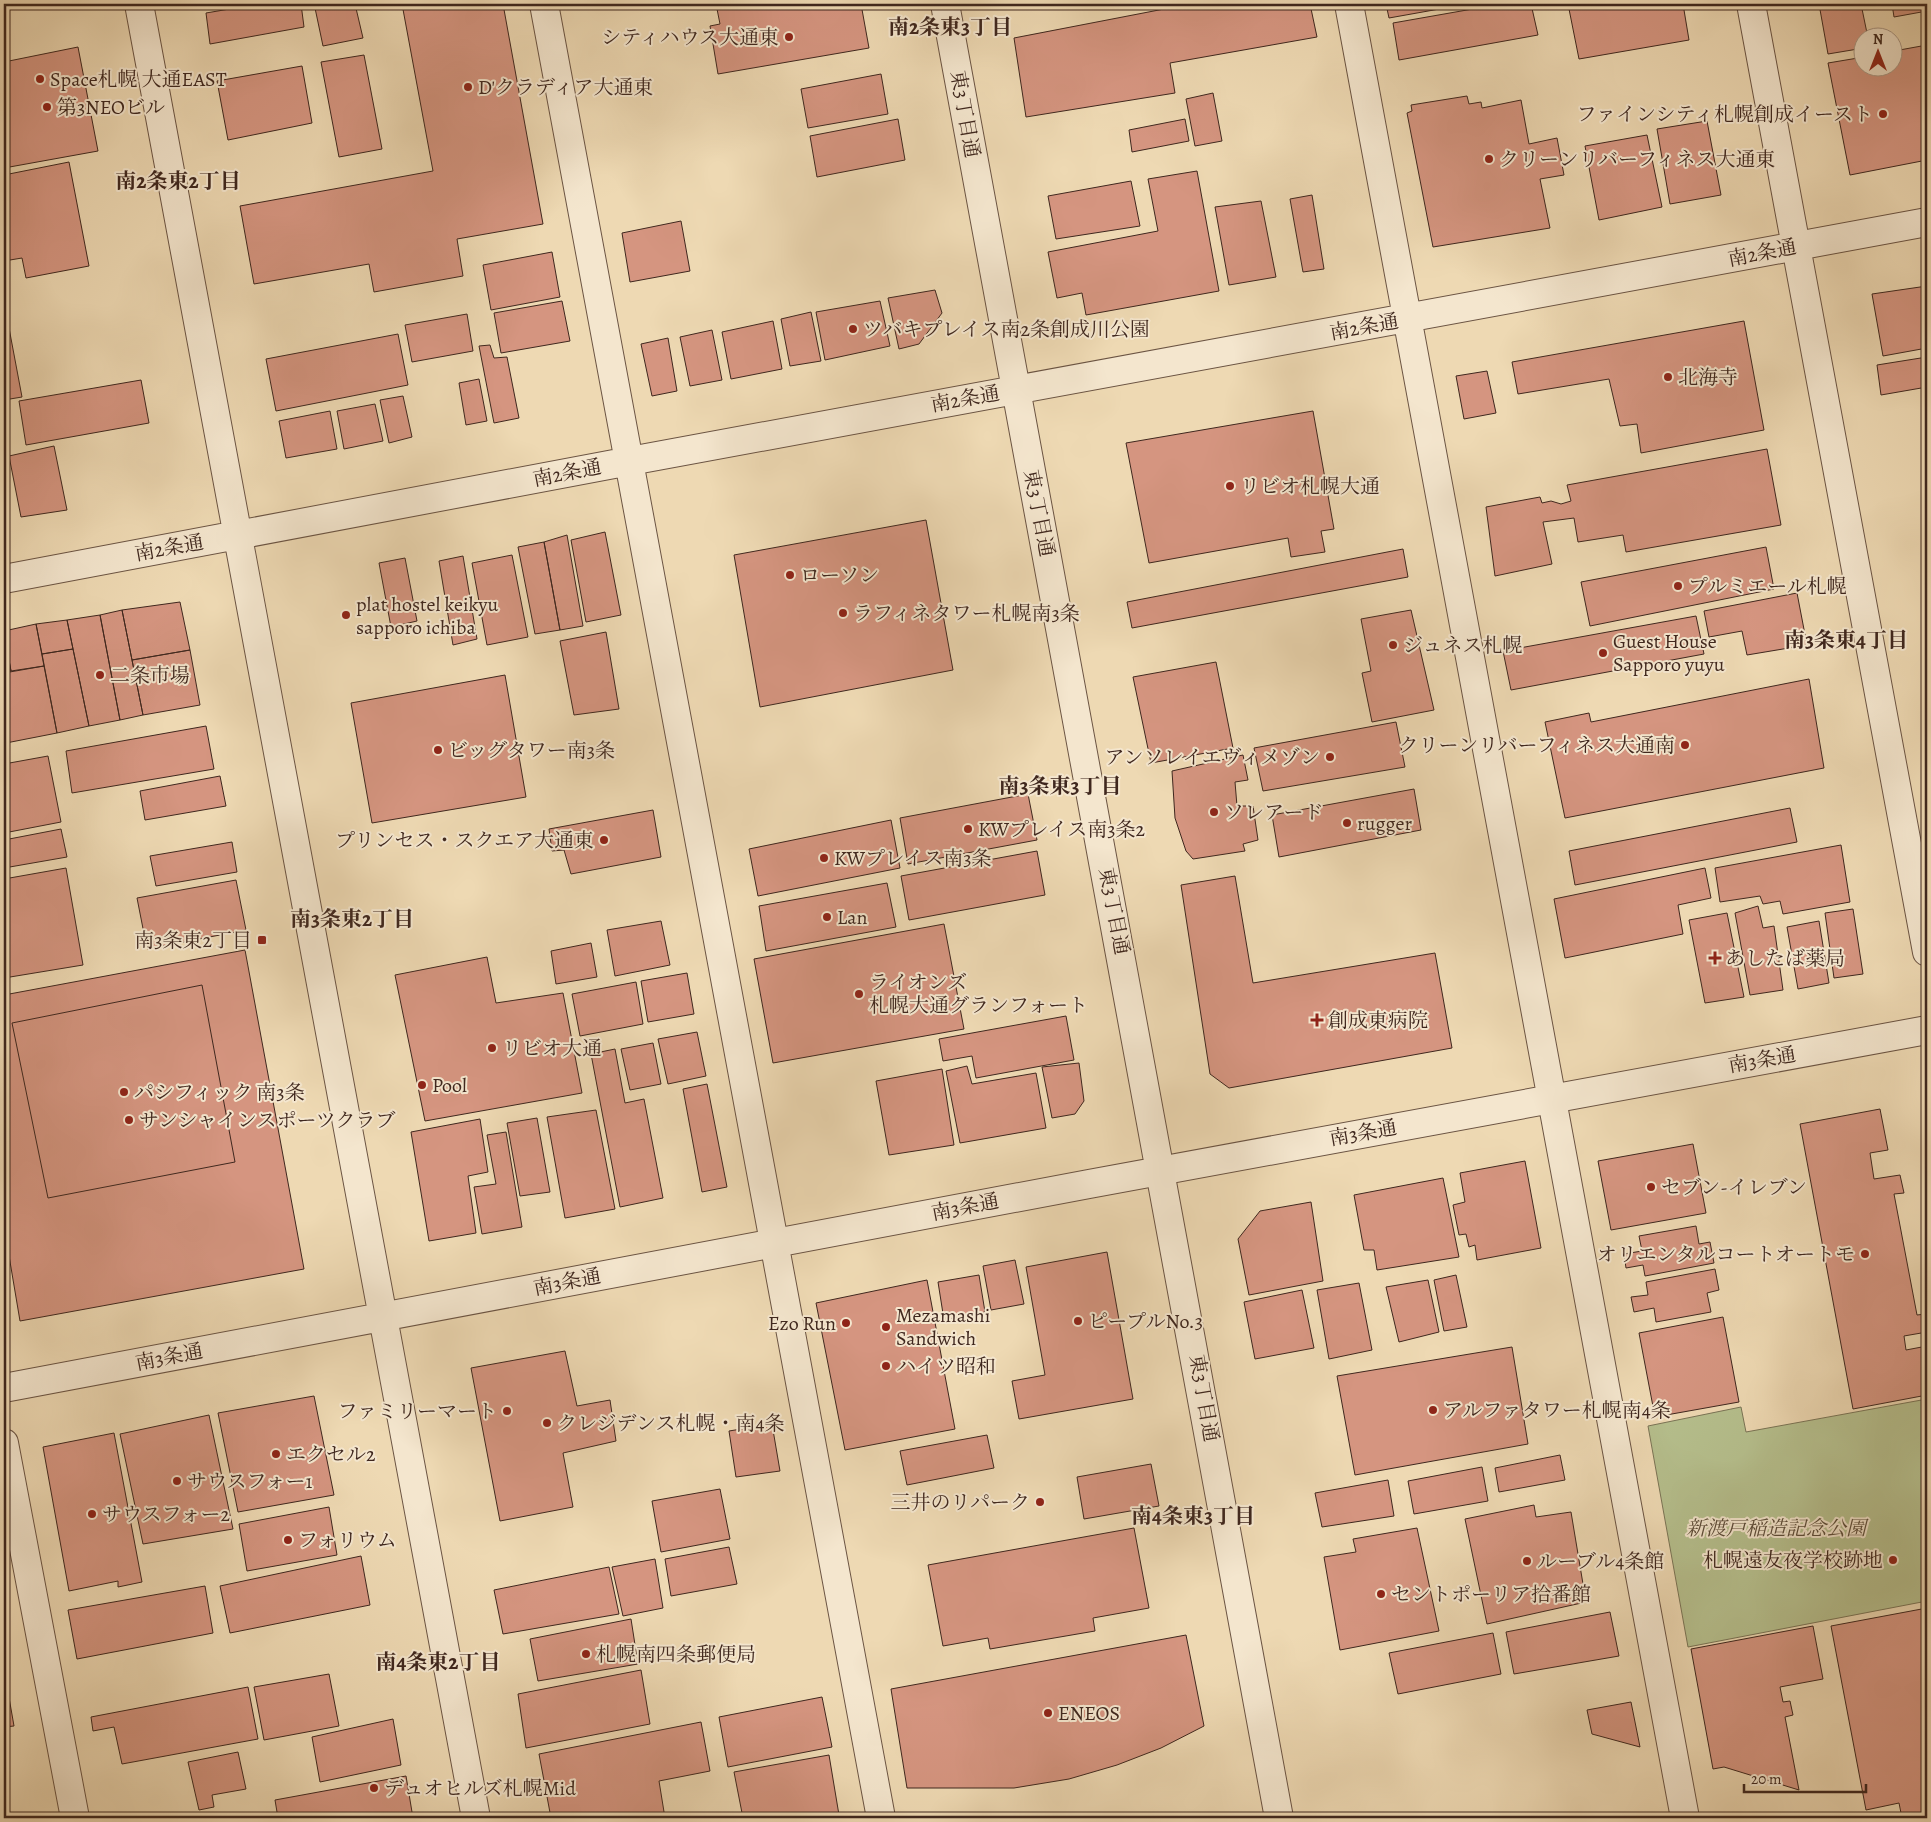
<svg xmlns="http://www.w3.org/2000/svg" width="1931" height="1822" font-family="Alegreya,'Noto Serif JP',serif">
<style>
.green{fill:#b6c08e;stroke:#7a7456}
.building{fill:#d59580;stroke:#3f271e}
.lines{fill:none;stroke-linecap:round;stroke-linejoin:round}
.minor-casing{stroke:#6b5443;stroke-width:30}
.minor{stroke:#f4e6ce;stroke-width:28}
.poi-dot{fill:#8f2418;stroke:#f4e6ce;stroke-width:2}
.labels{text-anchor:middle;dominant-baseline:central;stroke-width:4;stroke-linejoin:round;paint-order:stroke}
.poi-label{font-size:20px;fill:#3f271e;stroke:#f4e6ce;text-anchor:start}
.street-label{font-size:20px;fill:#3f271e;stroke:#f4e6ce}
.park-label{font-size:20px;font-style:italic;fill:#5d4d3a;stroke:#f4e6ce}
.neighbourhood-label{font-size:21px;font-weight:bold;fill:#3f271e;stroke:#f4e6ce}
</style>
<rect width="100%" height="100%" fill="#eed9b3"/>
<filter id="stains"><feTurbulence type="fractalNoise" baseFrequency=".004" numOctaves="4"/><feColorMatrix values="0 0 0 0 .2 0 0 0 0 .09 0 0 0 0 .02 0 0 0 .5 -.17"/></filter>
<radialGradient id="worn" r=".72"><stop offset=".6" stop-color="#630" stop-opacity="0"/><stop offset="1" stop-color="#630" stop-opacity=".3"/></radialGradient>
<path class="green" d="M1927,1399V1601L1688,1647L1648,1426L1741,1407L1746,1432Z"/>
<path class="building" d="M259,4H301L304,27L210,44L206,13Z
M333,4H355L363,38L323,46L315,8Z
M402,4H503L543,224L457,239L463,276L374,292L369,264L254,284L240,206L433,171Z
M716,4H861L869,48L718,74L710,26L720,24Z
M1163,4H1310L1317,37L1170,63L1175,93L1026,117L1014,38L1164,9Z
M1386,4H1445V8L1389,18Z
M1501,4H1531L1538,35L1399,60L1393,23Z
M1568,4H1683L1689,40L1579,59Z
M1819,4H1861L1868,38H1864V48L1828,54Z
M1892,4H1927V11L1894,17Z
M1927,45V160L1850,175L1828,63L1864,57V68H1894V51Z
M78,47L98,151L4,168V62Z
M364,55L382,149L339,157L321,62Z
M302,66L312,123L228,140L217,81Z
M881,74L888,114L808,128L801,89Z
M1213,93L1222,141L1195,146L1186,99Z
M1467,96L1469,104L1481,102L1482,108L1521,100L1529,144L1557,138L1564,175L1540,179L1550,228L1433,247L1407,113L1412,111L1411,105Z
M898,119L905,160L817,177L810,136Z
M1185,119L1189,141L1132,152L1129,130Z
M1707,121L1721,195L1670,204L1657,129Z
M1647,135L1662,207L1599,220L1585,146Z
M69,162L89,266L26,278L22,258L4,261V175Z
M1197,171L1219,291L1086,315L1082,293L1057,298L1048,252L1158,231L1148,179Z
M1131,181L1140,226L1056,239L1048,196Z
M1312,195L1324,269L1303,272L1290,199Z
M1261,201L1276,277L1229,285L1215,207Z
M681,221L690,271L630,282L622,233Z
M552,252L560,297L491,310L483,265Z
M1927,286V348L1883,356L1872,294Z
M935,290L942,313L919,344L899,349L888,298Z
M562,301L570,341L501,353L494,313Z
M880,301L890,346L825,360L816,312Z
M6,312L22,397L4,400V313Z
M811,312L821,361L790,366L781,319Z
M467,314L473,351L412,362L405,325Z
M773,321L782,369L731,379L722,332Z
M1744,321L1764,430L1641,453L1637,424L1620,426L1609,379L1518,394L1512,362Z
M712,330L722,380L690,386L680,337Z
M398,334L408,385L276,411L266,359Z
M668,338L677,391L652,396L641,344Z
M490,345L494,358L507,357L519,418L494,423L479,346Z
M1927,357V387L1881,395L1877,365Z
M1487,371L1496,413L1464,419L1456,376Z
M479,379L487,421L466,425L459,383Z
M141,380L149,423L26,445L19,401Z
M403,396L412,437L389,443L380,400Z
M375,404L383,441L344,449L337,411Z
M330,411L337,449L286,458L279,421Z
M1313,411L1334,529L1321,531L1325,552L1291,557L1288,538L1149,563L1126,443Z
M54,446L67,510L21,517L9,456Z
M1767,449L1781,525L1626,552L1623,535L1578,542L1574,518L1543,522L1552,564L1495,576L1486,507L1540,497L1542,503L1551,501L1561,504L1571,501L1567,485Z
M926,520L953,670L760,707L734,555Z
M605,532L621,615L586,622L571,540Z
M567,535L583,626L560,630L544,542Z
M544,542L560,630L535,634L518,547Z
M1766,547L1774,589L1590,626L1581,582Z
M1403,549L1408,577L1132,628L1127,602Z
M512,555L528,637L487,645L472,563Z
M463,556L477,639L453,645L439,561Z
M405,558L417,621L391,627L379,563Z
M1797,593L1807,645L1747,655L1742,631L1709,637L1704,611Z
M180,602L190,650L132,660L122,610Z
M122,610L143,715L120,720L100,615Z
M1411,610L1434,710L1372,722L1362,673L1371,671L1361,619Z
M100,615L120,720L89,726L67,620Z
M1696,616L1704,654L1511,690L1503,651Z
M67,620L73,649L42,654L36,624Z
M36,624L44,666L11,671L4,631Z
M606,632L619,709L574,715L560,641Z
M4,635L11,671L4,673Z
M73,649L89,726L57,733L42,654Z
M190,650L200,705L143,715L132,660Z
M1216,662L1233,748L1151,763L1133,677Z
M44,666L57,733L6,743L4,731V673Z
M505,675L526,797L372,823L351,703Z
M1809,679L1824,768L1565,818L1545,722L1589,713L1591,722Z
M1396,722L1405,767L1263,791L1254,748Z
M206,726L214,769L72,793L66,751Z
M1243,755L1248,780L1235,782L1237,806H1253L1258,840L1243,844L1245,851L1193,859L1186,851L1175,818L1172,771Z
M48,756L61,822L4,833V764Z
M220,776L226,806L145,820L140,791Z
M1414,789L1421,830L1279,857L1272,815Z
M1028,794L1037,840L908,864L900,818Z
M1790,808L1797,842L1575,885L1569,851Z
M653,810L661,857L571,874L564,850L552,851L549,829Z
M891,820L900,868L758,896L749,849Z
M61,829L67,857L4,868V840Z
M232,842L237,872L156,886L150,856Z
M1841,845L1850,902L1783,914L1780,901L1763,904L1760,896L1720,902L1715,868Z
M1037,851L1045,895L909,920L901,876Z
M66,868L83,965L4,978V879Z
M1705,868L1711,898L1678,905L1683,934L1565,958L1554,899Z
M1235,876L1253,983L1435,953L1452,1048L1229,1088L1210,1074L1181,885Z
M236,880L246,930L147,949L137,898Z
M887,883L896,927L766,951L759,906Z
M1758,906L1763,928L1774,926L1783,990L1750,995L1735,913Z
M1853,909L1863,974L1834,978L1825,913Z
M1727,913L1744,997L1705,1003L1689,920Z
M661,921L670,965L615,976L607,930Z
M1819,921L1829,983L1798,989L1787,927Z
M944,924L964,1029L773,1063L754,959Z
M591,943L597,977L556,984L551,951Z
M245,950L304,1269L20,1321L4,1226V995Z
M487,957L496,1003L563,993L582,1093L425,1121L395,975Z
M687,973L694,1014L648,1022L641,981Z
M636,982L643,1024L580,1036L572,994Z
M202,985L235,1162L48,1198L12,1023Z
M1066,1016L1074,1060L976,1078L972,1056L943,1061L939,1039Z
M697,1032L706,1076L668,1084L658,1039Z
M653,1043L661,1084L630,1090L621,1049Z
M615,1049L625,1103L644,1099L663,1198L620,1207L591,1054Z
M1079,1063L1084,1101L1075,1114L1052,1118L1042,1067Z
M967,1066L972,1084L1036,1073L1046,1128L960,1143L946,1071Z
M942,1069L954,1145L889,1155L876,1081Z
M707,1084L727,1187L702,1192L683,1089Z
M1880,1109L1888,1150L1870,1153L1874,1179L1900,1175L1904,1193L1894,1194L1917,1315L1926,1314L1927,1324V1332L1904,1336L1906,1350L1927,1346V1395L1853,1409L1800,1124Z
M596,1110L615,1209L565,1218L547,1117Z
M537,1118L550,1192L520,1196L507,1123Z
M480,1119L488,1172L468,1176L476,1233L429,1241L411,1132Z
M506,1132L522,1227L482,1234L474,1187L496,1184L487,1135Z
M1693,1144L1706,1213L1611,1230L1598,1161Z
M1525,1161L1541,1248L1477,1260L1475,1245L1469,1247L1466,1234L1459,1235L1453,1205L1465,1202L1460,1173Z
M1443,1178L1459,1257L1377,1270L1374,1250H1364L1354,1195Z
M1311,1202L1323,1281L1249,1295L1238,1239L1260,1211Z
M1696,1226L1699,1244L1710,1242L1714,1263L1645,1276L1643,1265L1626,1268L1624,1254L1642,1251L1639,1236Z
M1107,1252L1133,1399L1019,1419L1012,1381L1045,1375L1026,1267Z
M1015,1260L1024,1304L991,1310L983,1266Z
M1715,1269L1719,1290L1707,1293L1711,1312L1656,1322L1654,1308L1634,1312L1631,1297L1648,1295L1646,1282Z
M979,1275L985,1312L944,1320L938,1282Z
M1456,1275L1467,1327L1444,1331L1434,1280Z
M927,1280L955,1429L845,1450L816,1303Z
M1428,1280L1439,1332L1399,1342L1386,1287Z
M1359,1283L1372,1350L1329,1359L1317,1290Z
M1302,1290L1314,1348L1255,1359L1244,1302Z
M1723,1317L1739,1402L1655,1417L1639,1333Z
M1512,1347L1528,1444L1355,1475L1337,1376Z
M565,1351L577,1406L610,1400L616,1441L563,1453L573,1507L500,1521L471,1368Z
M314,1396L334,1495L238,1512L218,1413Z
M209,1415L233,1529L143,1544L120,1434Z
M772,1424L780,1471L736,1477L729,1431Z
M114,1433L142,1582L118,1587V1581L69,1591L43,1447Z
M987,1435L994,1468L907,1485L900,1451Z
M1560,1455L1565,1480L1499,1492L1495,1468Z
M1151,1464L1159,1506L1084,1519L1077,1477Z
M1482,1467L1488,1501L1414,1514L1408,1481Z
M1388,1480L1394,1516L1322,1527L1315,1493Z
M720,1489L730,1539L661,1552L652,1501Z
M1534,1505L1536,1517L1571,1512L1586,1602L1487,1624L1465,1519Z
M329,1507L337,1555L247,1571L239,1524Z
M1134,1528L1149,1608L1093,1618L1095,1631L990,1649L988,1638L943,1646L928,1565Z
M1417,1528L1439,1631L1340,1650L1324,1557L1356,1552L1353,1539Z
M729,1547L737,1584L671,1596L665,1559Z
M361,1556L370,1605L230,1633L220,1586Z
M655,1559L663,1608L623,1616L612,1567Z
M609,1567L619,1614L503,1634L494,1590Z
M205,1586L213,1633L77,1659L68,1610Z
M1927,1608V1818H1902L1899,1803L1866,1810L1831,1626Z
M1610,1612L1619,1656L1514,1674L1506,1632Z
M631,1619L638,1664L538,1681L530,1639Z
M1813,1626L1823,1679L1780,1687L1783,1702L1790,1701L1793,1715L1785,1717L1799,1790L1724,1767L1713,1769L1691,1649Z
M1493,1633L1501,1674L1398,1694L1389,1653Z
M1186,1635L1204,1726L1161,1748L1117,1765L1069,1779L1014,1788H907L891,1689Z
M4,1669L14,1726L4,1727Z
M641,1670L650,1724L526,1748L518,1694Z
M329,1674L339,1726L264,1740L254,1687Z
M248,1687L258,1739L122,1764L114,1727L93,1731L91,1717Z
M822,1697L832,1747L728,1767L719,1717Z
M1631,1702L1640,1747L1592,1734L1587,1710Z
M393,1719L401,1765L320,1782L312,1737Z
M701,1722L710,1771L659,1781L665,1818H551L539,1754Z
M238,1752L246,1789L212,1795L214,1807L199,1810L188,1762Z
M829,1755L839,1815L822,1818H743L734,1772Z
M406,1776L413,1818H278L275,1800Z"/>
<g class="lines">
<g class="minor-casing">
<path id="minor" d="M139,4C253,608 362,1214 476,1818
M544,4L881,1818
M945,4C1055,609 1172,1213 1279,1818
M1349,4L1685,1818
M1751,4L1927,952
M4,579L630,461L1927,222
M4,1388L1089,1184L1927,1030
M4,1443L75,1818"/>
</g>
<use href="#minor" class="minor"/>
</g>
<g class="poi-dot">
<circle cx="789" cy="37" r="5"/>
<circle cx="40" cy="79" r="5"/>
<circle cx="468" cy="87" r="5"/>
<circle cx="47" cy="107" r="5"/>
<circle cx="1883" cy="114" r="5"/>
<circle cx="1489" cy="159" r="5"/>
<circle cx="853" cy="329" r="5"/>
<circle cx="1668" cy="377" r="5"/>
<circle cx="1230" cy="486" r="5"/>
<circle cx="790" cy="575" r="5"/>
<circle cx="1678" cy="586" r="5"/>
<circle cx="843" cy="613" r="5"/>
<circle cx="346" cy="615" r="5"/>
<circle cx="1393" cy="645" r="5"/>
<circle cx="1603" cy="653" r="5"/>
<circle cx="100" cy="675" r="5"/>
<circle cx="1685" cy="745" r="5"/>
<circle cx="438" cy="750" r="5"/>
<circle cx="1330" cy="757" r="5"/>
<circle cx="1214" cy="812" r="5"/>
<circle cx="1347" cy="823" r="5"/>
<circle cx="968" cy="829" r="5"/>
<circle cx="604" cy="840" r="5"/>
<circle cx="824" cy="858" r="5"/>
<circle cx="827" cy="917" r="5"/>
<rect x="257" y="935" width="10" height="10" rx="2.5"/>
<path d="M1712.5 950.5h5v5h5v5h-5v5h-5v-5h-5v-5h5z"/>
<circle cx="859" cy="994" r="5"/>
<path d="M1314.5 1012.5h5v5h5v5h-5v5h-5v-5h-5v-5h5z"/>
<circle cx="492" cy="1048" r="5"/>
<circle cx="422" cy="1085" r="5"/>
<circle cx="124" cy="1092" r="5"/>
<circle cx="129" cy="1120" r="5"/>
<circle cx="1651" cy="1187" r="5"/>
<circle cx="1865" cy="1254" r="5"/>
<circle cx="1078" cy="1321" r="5"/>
<circle cx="846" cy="1323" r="5"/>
<circle cx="886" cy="1327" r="5"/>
<circle cx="886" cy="1366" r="5"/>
<circle cx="1433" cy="1410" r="5"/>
<circle cx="507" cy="1411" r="5"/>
<circle cx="547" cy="1423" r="5"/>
<circle cx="276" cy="1454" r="5"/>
<circle cx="177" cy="1481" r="5"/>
<circle cx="1040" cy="1502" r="5"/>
<circle cx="92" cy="1514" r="5"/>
<circle cx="288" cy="1540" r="5"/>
<circle cx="1893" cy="1560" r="5"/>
<circle cx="1527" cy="1561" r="5"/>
<circle cx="1381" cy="1594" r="5"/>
<circle cx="586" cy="1654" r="5"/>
<circle cx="1048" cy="1713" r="5"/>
<circle cx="374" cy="1788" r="5"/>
</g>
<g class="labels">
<g class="poi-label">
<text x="779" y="37" text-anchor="end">シティハウス大通東</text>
<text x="50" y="79">Space札幌 大通EAST</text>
<text x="478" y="87">D'クラディア大通東</text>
<text x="57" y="107">第3NEOビル</text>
<text x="1873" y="114" text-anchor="end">ファインシティ札幌創成イースト</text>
<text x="1499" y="159">クリーンリバーフィネス大通東</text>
<text x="863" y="329">ツバキプレイス南2条創成川公園</text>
<text x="1678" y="377">北海寺</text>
<text x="1240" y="486">リビオ札幌大通</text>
<text x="800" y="575">ローソン</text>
<text x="1688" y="586">プルミエール札幌</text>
<text x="356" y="604">plat hostel keikyu<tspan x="356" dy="23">sapporo ichiba</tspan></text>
<text x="853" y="613">ラフィネタワー札幌南3条</text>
<text x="1613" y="641">Guest House<tspan x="1613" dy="23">Sapporo yuyu</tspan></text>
<text x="1403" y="645">ジュネス札幌</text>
<text x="110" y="675">二条市場</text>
<text x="1675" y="745" text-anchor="end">クリーンリバーフィネス大通南</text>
<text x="448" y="750">ビッグタワー南3条</text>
<text x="1320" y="757" text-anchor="end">アンソレイエヴィメゾン</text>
<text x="1224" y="812">ソレアード</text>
<text x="1357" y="823">rugger</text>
<text x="978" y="829">KWプレイス南3条2</text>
<text x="594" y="840" text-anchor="end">プリンセス・スクエア大通東</text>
<text x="834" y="858">KWプレイス南3条</text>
<text x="837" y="917">Lan</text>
<text x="252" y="940" text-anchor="end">南3条東2丁目</text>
<text x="1725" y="958">あしたば薬局</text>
<text x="869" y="982">ライオンズ<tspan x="869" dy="23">札幌大通グランフォート</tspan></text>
<text x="1328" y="1020">創成東病院</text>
<text x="502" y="1048">リビオ大通</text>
<text x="432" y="1085">Pool</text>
<text x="134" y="1092">パシフィック 南3条</text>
<text x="139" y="1120">サンシャインスポーツクラブ</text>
<text x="1661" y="1187">セブン-イレブン</text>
<text x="1855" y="1254" text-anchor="end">オリエンタルコートオートモ</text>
<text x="896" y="1315">Mezamashi<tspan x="896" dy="23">Sandwich</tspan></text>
<text x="1088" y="1321">ピープルNo.3</text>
<text x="836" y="1323" text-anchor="end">Ezo Run</text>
<text x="896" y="1366">ハイツ昭和</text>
<text x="1443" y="1410">アルファタワー札幌南4条</text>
<text x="497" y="1411" text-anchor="end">ファミリーマート</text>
<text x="557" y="1423">クレジデンス札幌・南4条</text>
<text x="286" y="1454">エクセル2</text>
<text x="187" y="1481">サウスフォー1</text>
<text x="1030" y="1502" text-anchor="end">三井のリパーク</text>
<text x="102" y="1514">サウスフォー2</text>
<text x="298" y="1540">フォリウム</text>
<text x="1883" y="1560" text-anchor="end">札幌遠友夜学校跡地</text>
<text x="1537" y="1561">ルーブル4条館</text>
<text x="1391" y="1594">セントポーリア拾番館</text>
<text x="596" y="1654">札幌南四条郵便局</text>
<text x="1058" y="1713">ENEOS</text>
<text x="384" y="1788">デュオヒルズ札幌Mid</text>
</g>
<g class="street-label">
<text transform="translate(965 114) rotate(80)">東3丁目通</text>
<text transform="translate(1762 253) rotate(-11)">南2条通</text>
<text transform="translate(1364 327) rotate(-10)">南2条通</text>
<text transform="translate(965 399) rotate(-10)">南2条通</text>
<text transform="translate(567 473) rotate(-11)">南2条通</text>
<text transform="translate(1039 513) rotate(79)">東3丁目通</text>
<text transform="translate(169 548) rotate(-10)">南2条通</text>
<text transform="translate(1114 911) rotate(79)">東3丁目通</text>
<text transform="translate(1762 1060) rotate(-10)">南3条通</text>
<text transform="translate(1363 1133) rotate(-10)">南3条通</text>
<text transform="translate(965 1207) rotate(-11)">南3条通</text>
<text transform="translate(567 1282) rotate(-11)">南3条通</text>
<text transform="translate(169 1357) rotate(-11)">南3条通</text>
<text transform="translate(1204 1398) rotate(80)">東3丁目通</text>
</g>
<g class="park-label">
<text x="1776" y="1528">新渡戸稲造記念公園</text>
</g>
<g class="neighbourhood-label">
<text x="950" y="27">南2条東3丁目</text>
<text x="178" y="181">南2条東2丁目</text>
<text x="1846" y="640">南3条東4丁目</text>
<text x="1060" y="786">南3条東3丁目</text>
<text x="352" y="919">南3条東2丁目</text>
<text x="1193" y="1516">南4条東3丁目</text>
<text x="438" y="1662">南4条東2丁目</text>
</g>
</g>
<rect width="1931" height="1822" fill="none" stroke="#eed9b3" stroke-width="20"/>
<rect x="5" y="5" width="1921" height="1812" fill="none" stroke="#3f271e" stroke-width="2.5"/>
<rect x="10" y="10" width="1911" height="1802" fill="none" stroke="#3f271e"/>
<g transform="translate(1878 52)"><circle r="24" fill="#f4e6ce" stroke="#ac9a88"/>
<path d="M0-4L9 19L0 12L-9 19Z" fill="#8f2418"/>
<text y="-8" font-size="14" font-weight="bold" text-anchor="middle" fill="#3f271e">N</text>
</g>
<path d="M1744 1784v8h122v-8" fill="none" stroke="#3f271e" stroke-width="2.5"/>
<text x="1751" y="1784" font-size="15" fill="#3f271e" stroke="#f4e6ce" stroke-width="4" paint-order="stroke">20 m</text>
<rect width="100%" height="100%" filter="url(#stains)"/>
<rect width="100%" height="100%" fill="url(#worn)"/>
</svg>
